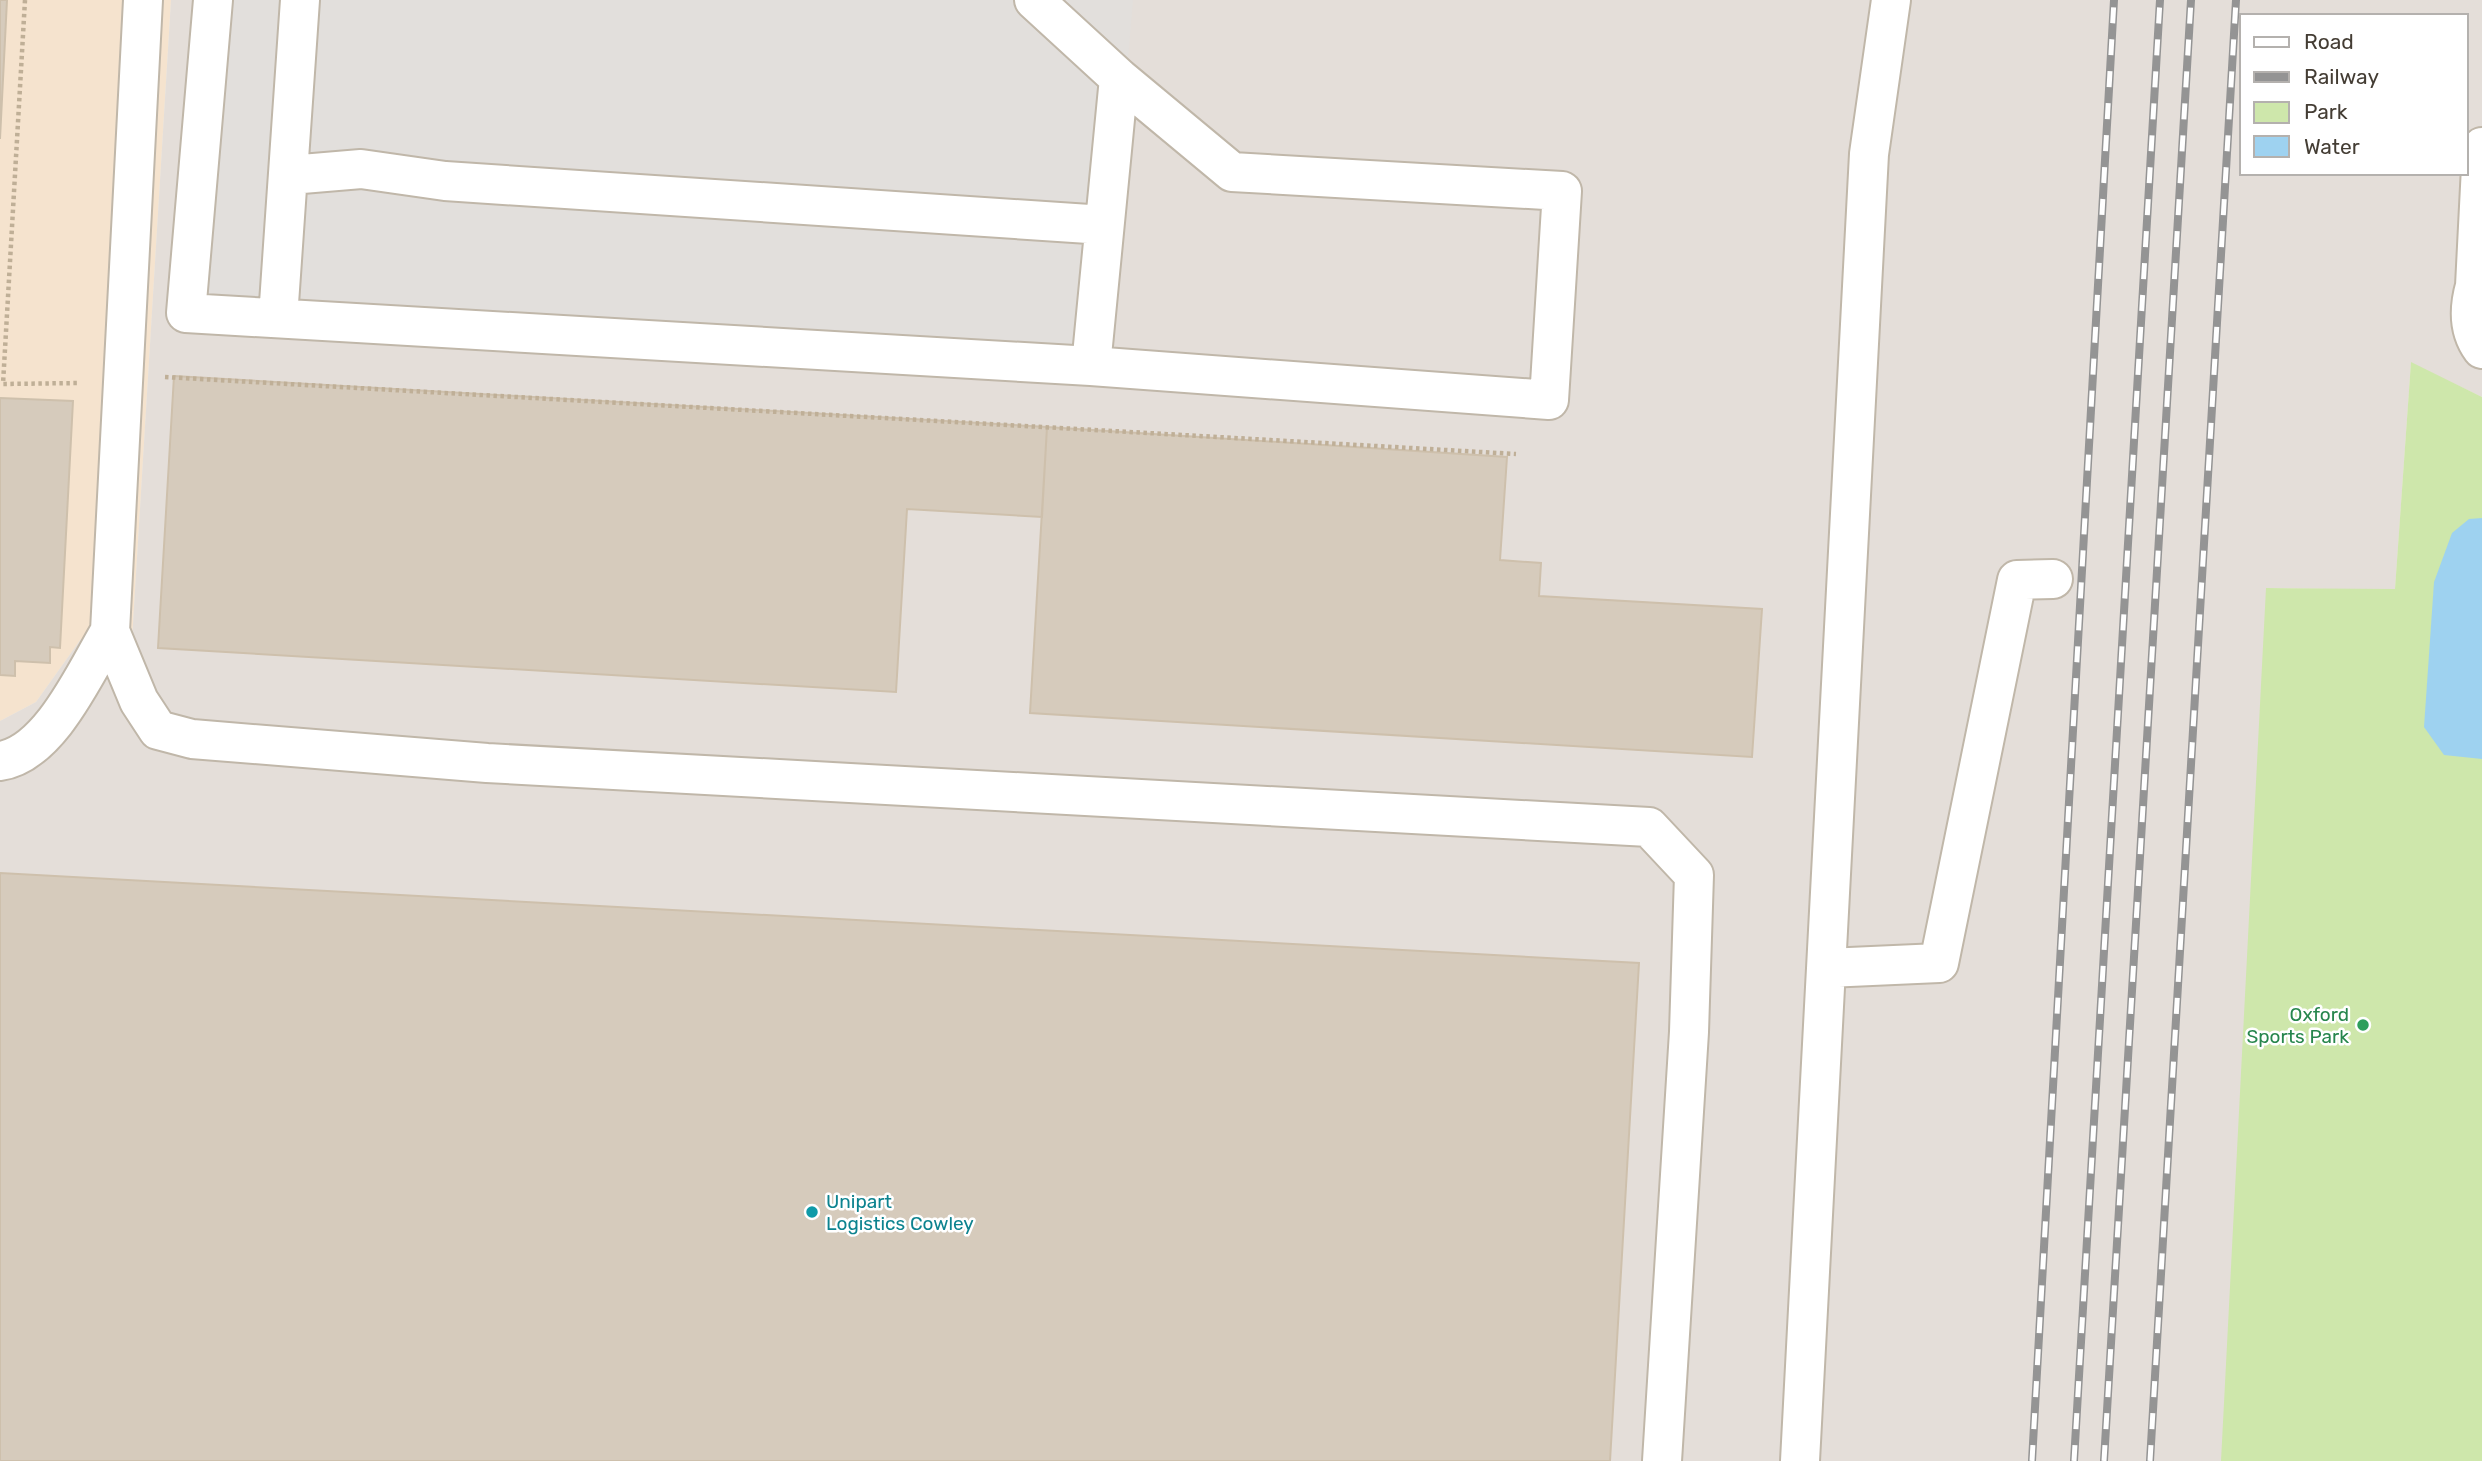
<svg xmlns="http://www.w3.org/2000/svg" width="2482" height="1461" font-family="Rubik,sans-serif">
<style>
.commercial{fill:#f5e3ce}
.industrial{fill:#e4ded9;fill-rule:evenodd}
.green{fill:#cee7ab}
.parking{fill:#e2dfdc}
.water{fill:#9ed2f0}
.building{fill:#d6cbbc;stroke:#cec0ac;stroke-width:2}
.lines{fill:none;stroke-linecap:round;stroke-linejoin:round}
.minor-casing{stroke:#c0b7a9;stroke-width:42}
.path{stroke:#bfaf97;stroke-width:4.5;stroke-dasharray:3.5 3.5;stroke-linecap:butt}
.minor{stroke:#fff;stroke-width:38}
.rail-casing{stroke:#949494;stroke-width:8}
.rail{stroke:#fff;stroke-width:5;stroke-dasharray:16;stroke-linecap:butt}
.leisure-dot{fill:#2e9e5b;stroke:#fff;stroke-width:2.5}
.culture-dot{fill:#0f9aa8;stroke:#fff;stroke-width:2.5}
.labels{text-anchor:middle;dominant-baseline:central;stroke-width:5;stroke-linejoin:round;paint-order:stroke}
.leisure-label{font-size:19px;fill:#27864d;stroke:#fff;text-anchor:end}
.culture-label{font-size:19px;fill:#0d838f;stroke:#fff;text-anchor:start}
</style>
<rect width="100%" height="100%" fill="#f2ede3"/>
<path class="commercial" d="M0,0H171L132,641L81,639L36,702L0,721Z"/>
<path class="industrial" d="M171,0H2482V397L2411,363L2395,590L2267,588L2222,1461H0V721L36,702L81,639L132,640ZM2242,16H2466V173H2242Z"/>
<path class="green" d="M2411,362L2482,397V1461H2221L2266,588L2395,589Z"/>
<path class="parking" d="M205,0H1133L1101,386L181,333Z"/>
<path class="water" d="M2482,518V759L2444,755L2424,727L2434,582L2452,533L2469,519Z"/>
<path class="building" d="M0,0H7L0,139Z
M174,376L1047,427L1042,517L907,509L896,692L158,648Z
M0,398L73,401L60,648L50,647V663L15,661V676L0,675Z
M1047,427L1507,457L1500,560L1541,563L1539,596L1762,609L1752,757L1030,713Z
M0,873L1639,963L1610,1461H0Z"/>
<g class="lines">
<g class="minor-casing">
<path id="minor" d="M143,0L110,631L139,701L158,730L192,739L487,763L1649,827L1694,875L1689,1032L1662,1461
M213,0L186,313L1091,366L1119,78L1034,0
M2482,147L2475,286C2469,307 2468,330 2482,349
M290,175L361,169L445,181L1104,225
M278,318L300,0
M1091,366L1549,400L1562,191L1232,172L1119,78
M0,761C50,754 86,671 110,631
M1827,968L1939,963L2017,580L2053,579
M1800,1461L1869,154L1891,0"/>
</g>
<path class="path" d="M25,0L3,384L80,383
M165,377L1516,454"/>
<use href="#minor" class="minor"/>
<g class="rail-casing">
<path id="rail" d="M2032,1461L2114,0
M2074,1461L2160,0
M2104,1461L2191,0
M2150,1461L2236,0"/>
</g>
<use href="#rail" class="rail"/>
</g>
<circle class="leisure-dot" cx="2363" cy="1025" r="7"/>
<circle class="culture-dot" cx="812" cy="1212" r="7"/>
<g class="labels">
<g class="leisure-label">
<text x="2349" y="1014">Oxford<tspan x="2349" dy="22">Sports Park</tspan></text>
</g>
<g class="culture-label">
<text x="826" y="1201">Unipart<tspan x="826" dy="22">Logistics Cowley</tspan></text>
</g>
</g>
<rect x="2240" y="14" width="228" height="161" fill="#ffffff" stroke="#b4b1ae" stroke-width="2"/>
<rect x="2254" y="37" width="35" height="10" fill="#ffffff" stroke="#b4b1ae" stroke-width="2"/>
<text x="2304" y="49" font-size="21" fill="#443d34">Road</text>
<rect x="2254" y="72" width="35" height="10" fill="#949494" stroke="#b4b1ae" stroke-width="2"/>
<text x="2304" y="84" font-size="21" fill="#443d34">Railway</text>
<rect x="2254" y="102" width="35" height="21" fill="#cee7ab" stroke="#b4b1ae" stroke-width="2"/>
<text x="2304" y="119" font-size="21" fill="#443d34">Park</text>
<rect x="2254" y="136" width="35" height="21" fill="#9ed2f0" stroke="#b4b1ae" stroke-width="2"/>
<text x="2304" y="154" font-size="21" fill="#443d34">Water</text>
</svg>
